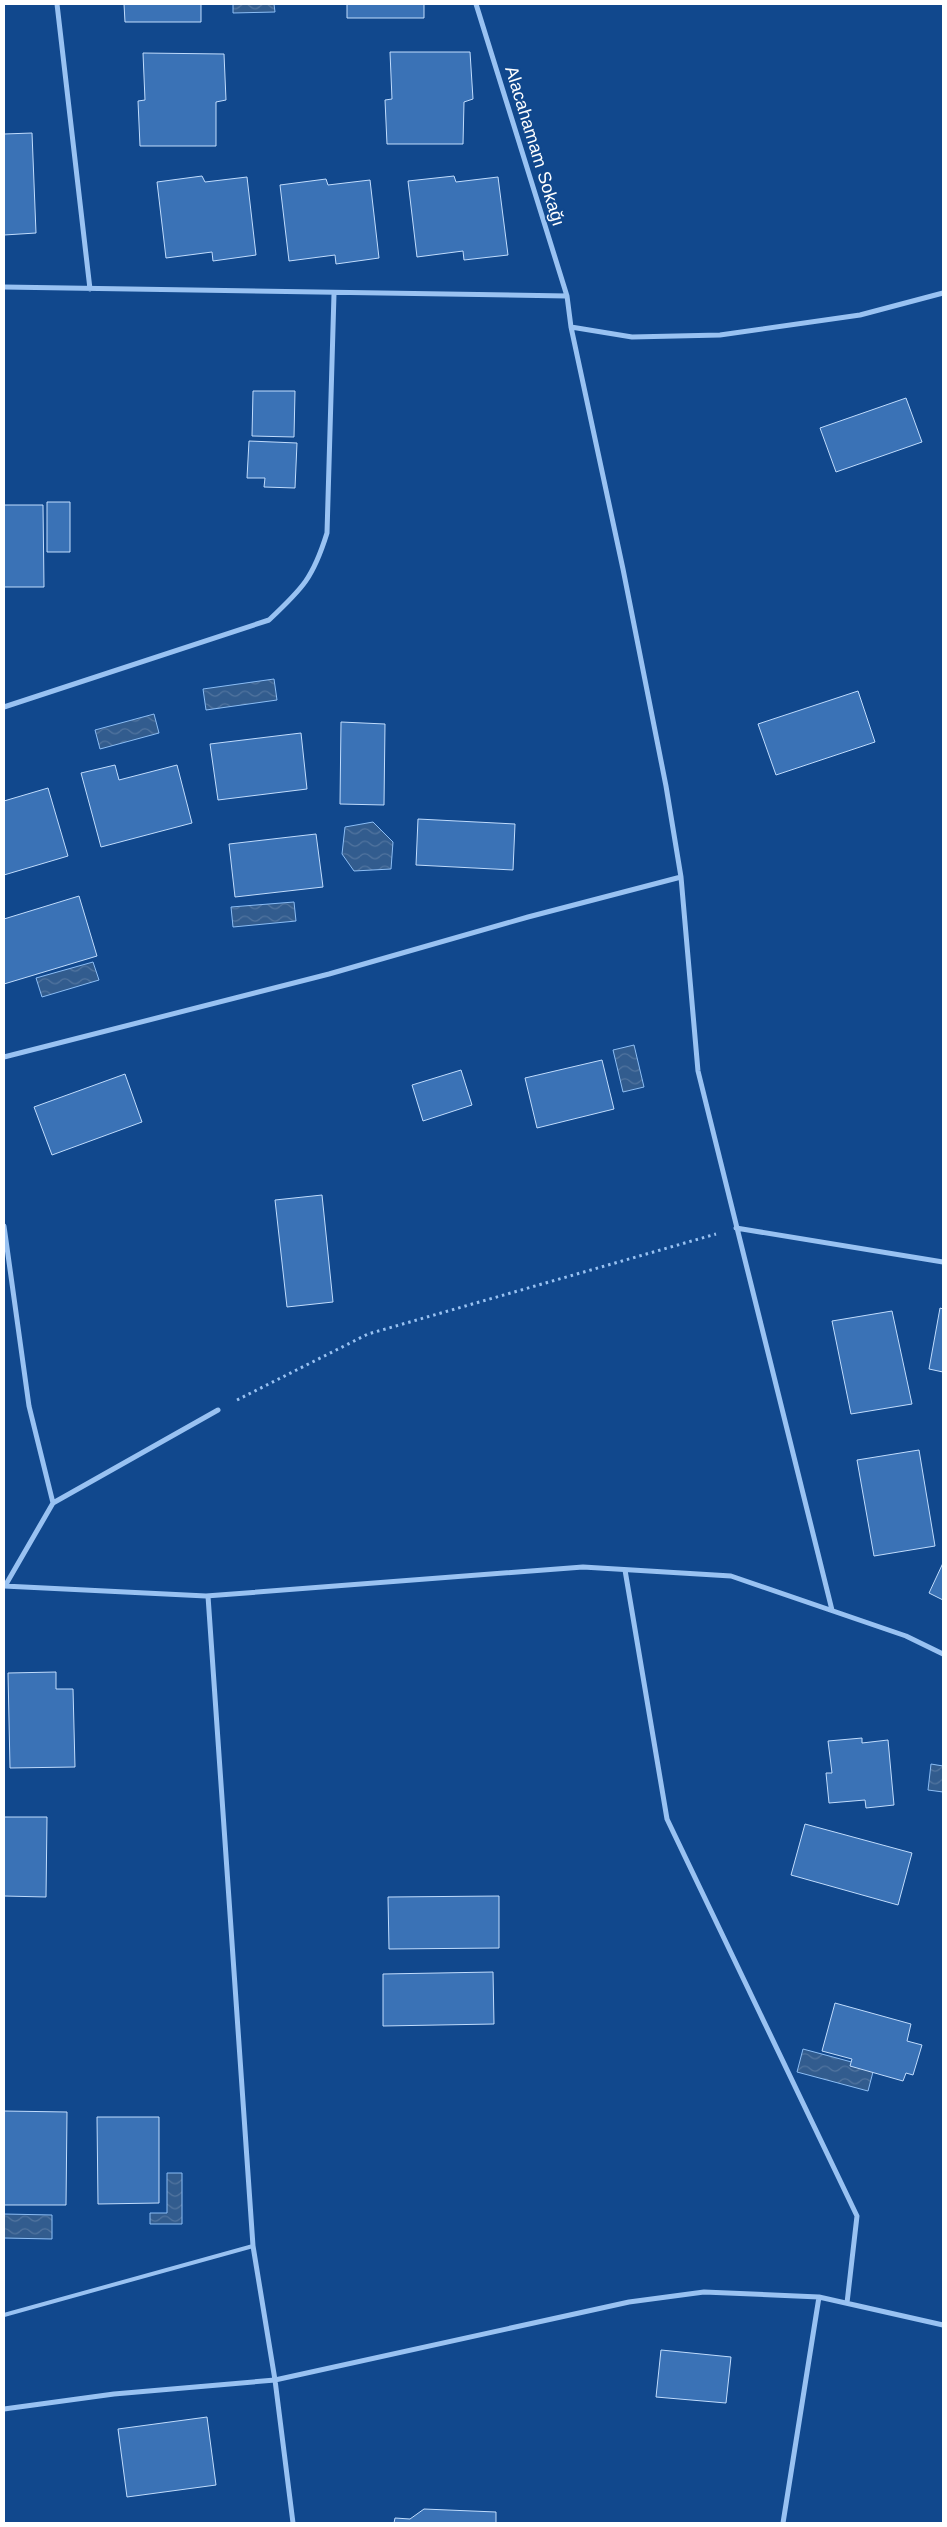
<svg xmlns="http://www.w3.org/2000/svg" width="947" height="2527" font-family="Arial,sans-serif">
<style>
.water{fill:url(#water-waves);stroke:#8bbdf5}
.building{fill:#3a72b6;stroke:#c0dcfd}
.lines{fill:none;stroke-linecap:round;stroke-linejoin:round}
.path{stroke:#99c2f2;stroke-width:3;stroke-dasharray:2.5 4;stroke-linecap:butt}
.lane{stroke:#99c2f2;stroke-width:4}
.street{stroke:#99c2f2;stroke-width:5}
.labels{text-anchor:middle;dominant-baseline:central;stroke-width:4;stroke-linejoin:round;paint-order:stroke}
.street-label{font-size:18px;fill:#fff;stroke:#11488d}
</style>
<defs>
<pattern id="water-waves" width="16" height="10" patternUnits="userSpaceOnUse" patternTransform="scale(1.25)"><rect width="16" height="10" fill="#325c8e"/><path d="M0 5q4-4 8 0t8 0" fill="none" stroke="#51749f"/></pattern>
</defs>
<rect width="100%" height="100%" fill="#11488d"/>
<path class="water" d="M233,4H274L275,12L233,13Z
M274,679L277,700L206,710L203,689Z
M154,714L159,733L100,749L95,730Z
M373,822L393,842L391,869L354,871L342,854L345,827Z
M294,902L296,921L233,927L231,907Z
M93,962L99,980L42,997L36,978Z
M634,1045L644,1087L623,1092L613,1050Z
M931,1764L943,1766V1792L928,1790Z
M803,2049L874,2068L868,2091L797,2072Z
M167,2173H182V2224H150V2213H167Z
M4,2214L52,2215V2239L4,2238Z"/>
<path class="building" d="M124,4H201V22H125Z
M347,4H424V18H347Z
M390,52H470L473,99L464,102L463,144H387L385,100L392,99Z
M143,53L224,54L226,100L216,102V146H140L138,101L145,100Z
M32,133L36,233L4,235V134Z
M202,176L205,182L247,177L256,255L213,261L212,252L166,258L157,182Z
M454,176L456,182L498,177L508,255L464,260L463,251L417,257L408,181Z
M326,179L328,185L370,180L379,258L336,264L335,255L289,261L280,185Z
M253,391H295L294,437L252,436Z
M906,398L922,442L836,472L820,428Z
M249,441L297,443L295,488L264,487L265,478H247Z
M47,502H70V552H47Z
M4,505H43L44,587H4Z
M858,691L875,742L776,775L758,724Z
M341,722L385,724L384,805L340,804Z
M301,733L307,789L218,800L210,744Z
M115,765L119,780L177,765L192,823L101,847L81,773Z
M48,788L68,856L4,875V801Z
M418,819L515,824L513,870L416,865Z
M316,834L323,887L235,897L229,844Z
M79,896L97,956L4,984V919Z
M602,1060L614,1109L537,1128L525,1078Z
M461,1070L472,1105L423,1121L412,1085Z
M125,1074L142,1122L52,1155L34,1107Z
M322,1195L333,1302L287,1307L275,1200Z
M940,1308L943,1309V1372L929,1369Z
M892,1311L912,1404L851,1414L832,1321Z
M919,1450L935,1546L874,1556L857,1460Z
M943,1563V1600L929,1593Z
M56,1672V1689H73L75,1767L10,1768L8,1673Z
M862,1738V1743L888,1740L894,1805L866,1808L865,1800L829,1803L826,1773H832L828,1741Z
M4,1817H47L46,1897L4,1896Z
M805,1824L912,1853L898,1905L791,1875Z
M499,1896V1948L389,1949L388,1897Z
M493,1972L494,2024L383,2026V1974Z
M835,2003L911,2024L907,2041L922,2045L913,2075L906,2073L903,2081L850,2066L852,2059L822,2051Z
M4,2111L67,2112L66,2205H4Z
M97,2117H159V2203L98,2204Z
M661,2350L731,2357L726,2403L656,2397Z
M207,2417L216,2485L127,2497L118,2429Z
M424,2509L496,2512V2523H394L395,2518L410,2519Z"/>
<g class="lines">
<path class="path" d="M237,1400L368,1334L716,1234"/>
<path class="lane" d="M4,2315L253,2246"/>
<path class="street" d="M57,4L90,289
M4,287L567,296
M571,327L632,337L720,335L860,315L943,293
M4,707L269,620C303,588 313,578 327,533L334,294
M681,877L698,1071L832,1610
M4,1057L329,974L528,917L681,877L666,786L623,569L571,327L567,296L476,4
M4,1226L29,1406L53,1503L5,1586
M736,1228L943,1262
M53,1503L218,1410
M625,1570L667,1819L857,2216L847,2303
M4,1586L206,1596L583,1567L731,1576L906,1636L943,1654
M208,1596L253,2246L275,2380L293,2523
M4,2409L114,2394L275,2380L629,2302L704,2292L819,2297L943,2325
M783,2523L819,2297"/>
</g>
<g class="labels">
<g class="street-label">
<text transform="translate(535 146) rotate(73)">Alacahamam Sokağı</text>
</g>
</g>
<rect width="947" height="2527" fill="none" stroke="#ffffff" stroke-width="10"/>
</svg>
